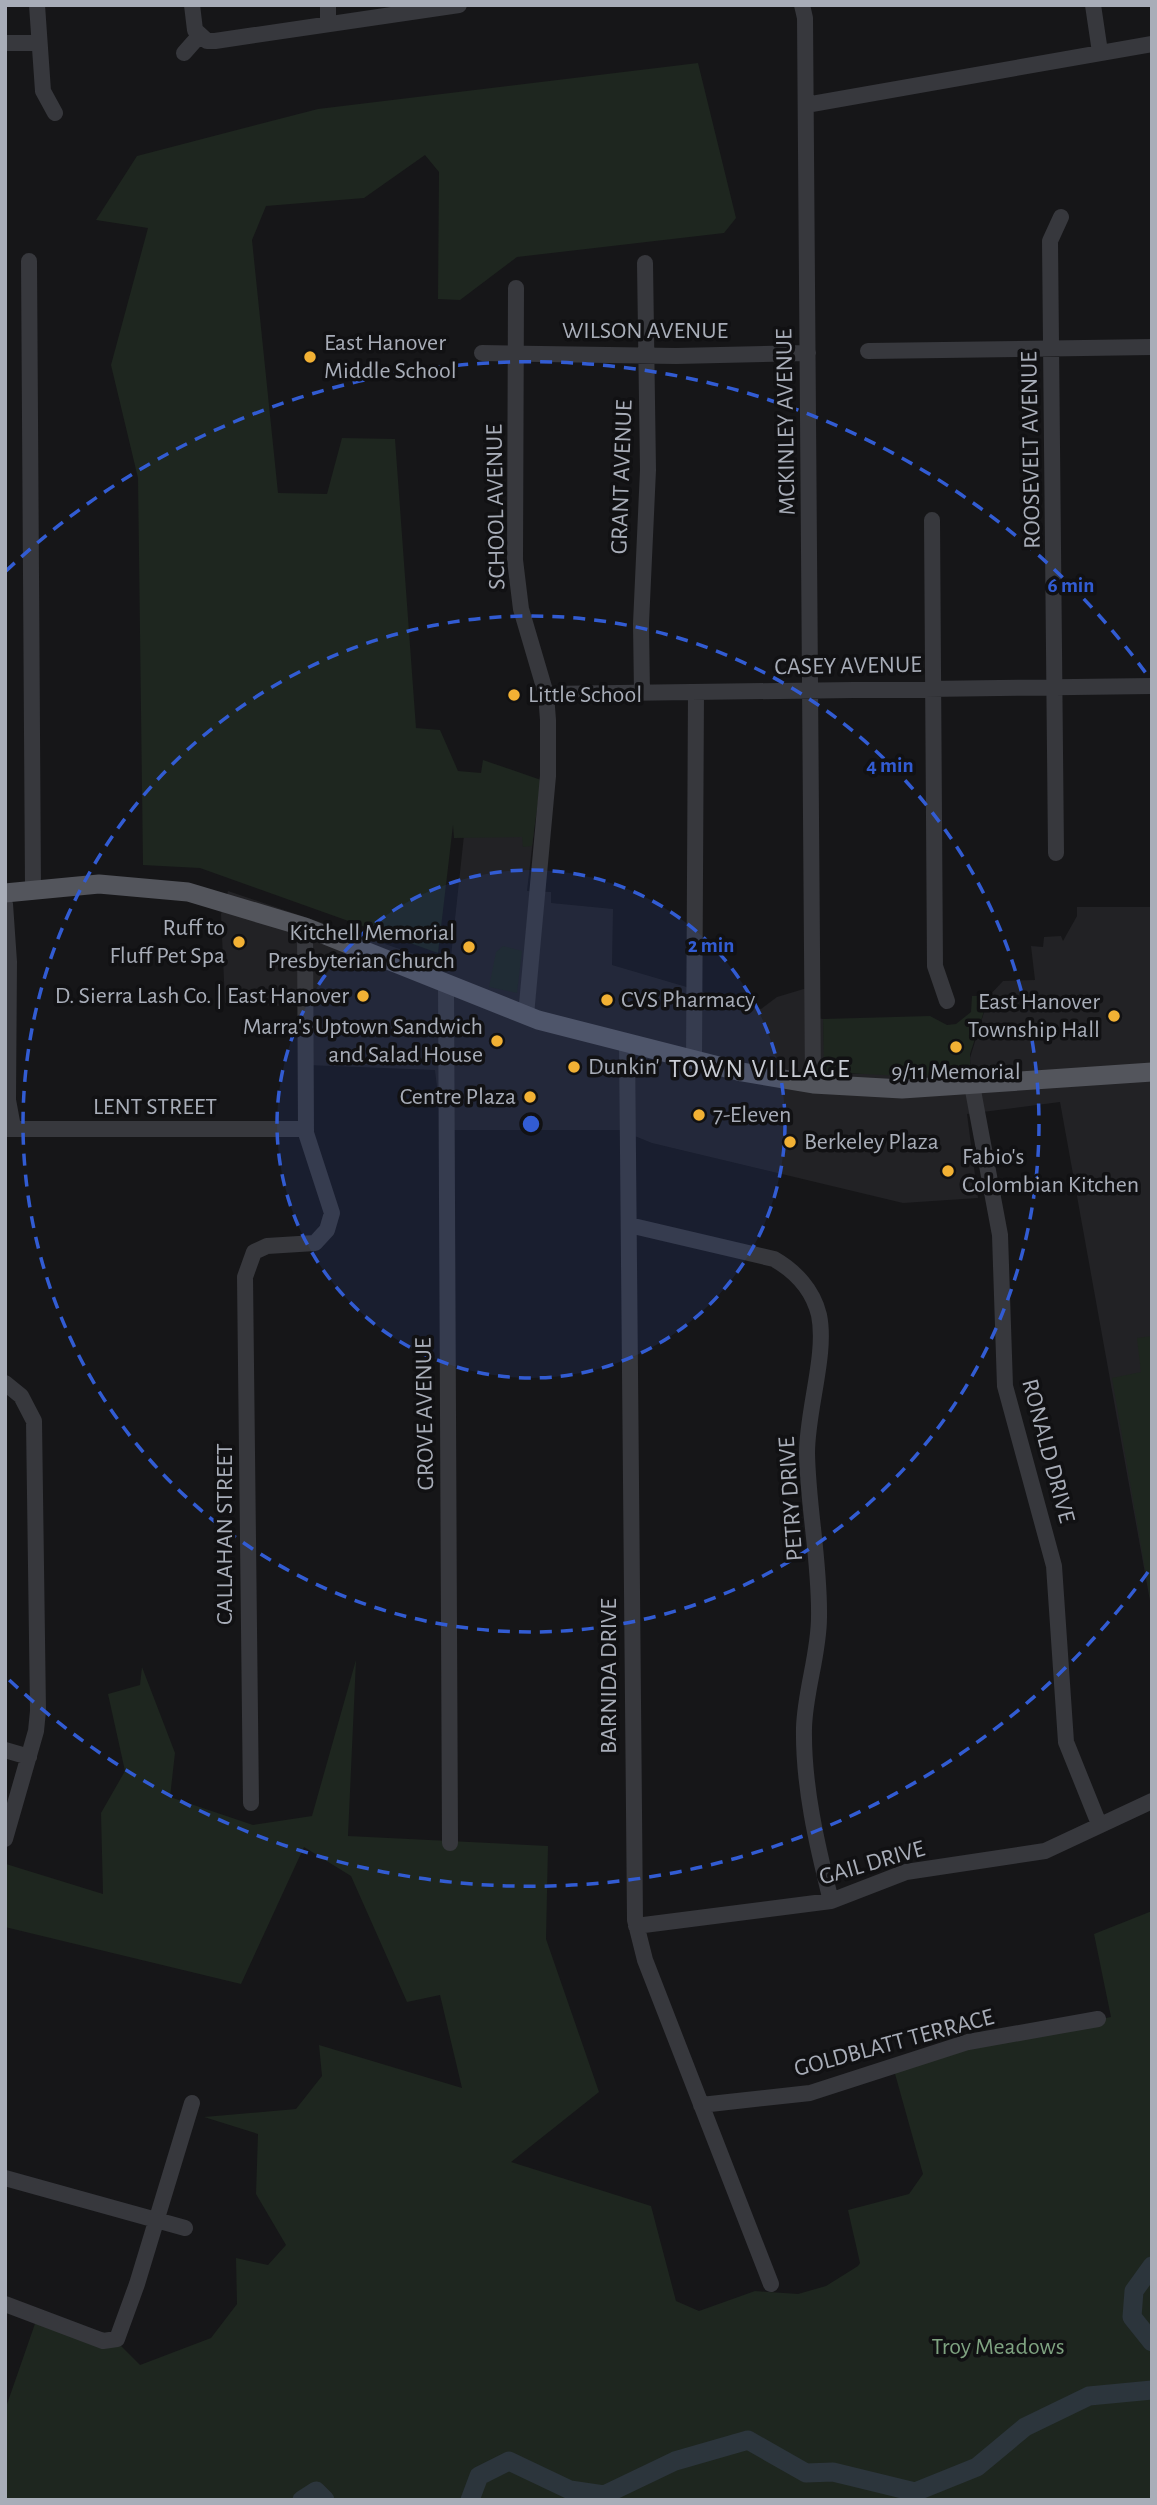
<svg xmlns="http://www.w3.org/2000/svg" width="1157" height="2505" font-family="'Alegreya Sans',sans-serif">
<style>
.built{fill:#222225}
.green{fill:#1e261f}
.lines{fill:none;stroke-linecap:round;stroke-linejoin:round}
.river{stroke:#2c353c;stroke-width:19}
.minor{stroke:#37383d;stroke-width:16}
.major{stroke:#53555c;stroke-width:19}
.ring{fill:none;stroke:#325cd3;stroke-width:3.5;stroke-dasharray:12 9}
.poi-dot{fill:#f2b134;stroke:#111113;stroke-width:2.5}
.labels{text-anchor:middle;dominant-baseline:central;stroke-width:7;stroke-linejoin:round;paint-order:stroke}
.street-label{font-size:24px;fill:#a8adb8;stroke:#111113}
.poi-label{font-size:24px;fill:#a8adb8;stroke:#111113;text-anchor:start}
.park-label{font-size:24px;fill:#7fa381;stroke:#111113}
.neighbourhood-label{font-size:26px;letter-spacing:2px;fill:#c9ccd4;stroke:#111113}
.centre{fill:#325cd3;stroke:#111113;stroke-width:3.5}
.ring-label{font-size:21px;text-anchor:middle;font-weight:bold;fill:#325cd3;stroke:#111113;stroke-width:7;stroke-linejoin:round;paint-order:stroke}
</style>
<rect width="100%" height="100%" fill="#161618"/>
<path class="built" d="M534,831L527,891L551,892V903L613,909L612,965L761,1009L777,997L807,988L806,1016L823,1019L825,1074L971,1073L970,1058L989,996L1003,981L1035,980L1031,946L1043,947L1044,937L1061,936L1063,941L1077,916V907H1152V1612L1060,1102L967,1114L978,1198L903,1203L652,1143L620,1130H442L435,1070L306,1065L305,1007L225,1003L221,914L228,891L450,966L464,835Z"/>
<path class="green" d="M698,63L736,218L724,233L517,257L460,300L438,299L439,172L425,155L364,198L266,206L252,240L278,493L327,494L342,438L395,439L416,728L440,730L458,771L481,773L483,760L541,780L532,846L523,847L522,837L454,838L453,825L438,953L200,868L143,865L138,478L111,365L148,228L96,220L137,156L318,109Z
M503,946L522,951L517,993L489,987L496,952Z
M972,996H989L970,1054V1072L903,1076L824,1072L823,1019L930,1016L947,1025L956,1024L971,1012Z
M1152,1336V1610L1112,1378L1141,1372L1137,1338Z
M356,1660L348,1836L548,1846L546,1939L599,2092L511,2162L651,2206L676,2301L699,2311L755,2291L798,2294L826,2286L858,2266L860,2263L848,2210L909,2194L923,2174L892,2063L1111,2017L1094,1934L1152,1911V2500H5V2410L38,2315L111,2336L140,2365L211,2338L237,2304L236,2258L268,2265L286,2245L256,2194L258,2134L204,2117L296,2109L322,2076L319,2045L462,2088L440,1995L407,2002L351,1876L304,1847L241,1984L5,1927L6,1864L103,1894L101,1813L125,1771L108,1694L140,1685L142,1667L175,1753L170,1797L253,1825L312,1816Z"/>
<g class="lines">
<path class="river" d="M1152,2266L1134,2291L1132,2317L1152,2342
M302,2500L316,2491L325,2500
M470,2500L479,2476L509,2461L570,2490L604,2495L675,2461L748,2440L806,2473L833,2472L915,2492L977,2467L1025,2427L1089,2396L1152,2390"/>
<path class="minor" d="M37,5L43,91L55,113
M192,5L195,30L207,41H215L459,5
M328,5V24
M802,5L805,18L813,1084
M1093,5L1100,52
M5,43H38
M184,53L199,36
M806,105L1152,44
M29,261L33,889
M516,288L515,560L521,609L546,694L548,720V776L526,1015
M868,351L1152,347
M482,353L676,356L808,353
M932,520L935,966L947,1001
M642,693L641,624L648,470L645,263
M546,694L1152,686
M1056,853L1050,241L1061,217
M5,904L9,962L8,1100L13,1127
M446,985L450,1843
M627,1043L635,1920L645,1960L771,2284
M694,1060L696,692
M972,1085L1000,1235L1005,1386L1054,1566L1066,1742L1099,1824
M5,1129H306
M629,1225L774,1259C795,1271 813,1290 819,1315C827,1354 807,1410 807,1453C808,1508 820,1562 819,1617C819,1654 805,1691 804,1728C803,1786 817,1845 831,1901
M5,1383L21,1396L34,1421L38,1711L36,1731L5,1839
M5,1750L29,1757
M251,1803L245,1277L254,1252L267,1246L315,1243L327,1230L332,1213L306,1133L305,927
M636,1926L831,1901L906,1872L1045,1851L1152,1801
M701,2105L810,2093L968,2042L1098,2019
M5,2178L185,2228
M5,2304L103,2341L117,2339L137,2284L192,2103"/>
<path class="major" d="M5,893L99,884L188,892L305,927L538,1020L742,1072L813,1084L902,1089L1152,1072"/>
</g>
<circle cx="531" cy="1124" r="254" fill="#325cd3" fill-opacity=".12"/>
<g class="ring">
<circle cx="531" cy="1124" r="254"/>
<circle cx="531" cy="1124" r="508"/>
<path d="M1148 1572A763 763 0 0 1 6 1677M6 571A763 763 0 0 1 1148 676"/>
</g>
<g class="poi-dot">
<circle cx="310" cy="357" r="7"/>
<circle cx="514" cy="695" r="7"/>
<circle cx="239" cy="942" r="7"/>
<circle cx="469" cy="947" r="7"/>
<circle cx="363" cy="996" r="7"/>
<circle cx="607" cy="1000" r="7"/>
<circle cx="1114" cy="1016" r="7"/>
<circle cx="497" cy="1041" r="7"/>
<circle cx="956" cy="1047" r="7"/>
<circle cx="574" cy="1067" r="7"/>
<circle cx="530" cy="1097" r="7"/>
<circle cx="699" cy="1115" r="7"/>
<circle cx="790" cy="1142" r="7"/>
<circle cx="948" cy="1171" r="7"/>
</g>
<g class="labels">
<g class="street-label">
<text x="645" y="331">WILSON AVENUE</text>
<text transform="translate(786 422) rotate(-91)">MCKINLEY AVENUE</text>
<text transform="translate(1031 450) rotate(-91)">ROOSEVELT AVENUE</text>
<text transform="translate(622 477) rotate(-88)">GRANT AVENUE</text>
<text transform="translate(496 507) rotate(-91)">SCHOOL AVENUE</text>
<text transform="translate(848 666) rotate(-1)">CASEY AVENUE</text>
<text x="155" y="1107">LENT STREET</text>
<text transform="translate(425 1414) rotate(-91)">GROVE AVENUE</text>
<text transform="translate(1048 1451) rotate(75)">RONALD DRIVE</text>
<text transform="translate(791 1499) rotate(-94)">PETRY DRIVE</text>
<text transform="translate(225 1534) rotate(-90)">CALLAHAN STREET</text>
<text transform="translate(609 1676) rotate(-90)">BARNIDA DRIVE</text>
<text transform="translate(872 1863) rotate(-16)">GAIL DRIVE</text>
<text transform="translate(894 2043) rotate(-15)">GOLDBLATT TERRACE</text>
</g>
<g class="poi-label">
<text x="324" y="343">East Hanover<tspan x="324" dy="28">Middle School</tspan></text>
<text x="528" y="695">Little School</text>
<text x="225" y="928" text-anchor="end">Ruff to<tspan x="225" dy="28">Fluff Pet Spa</tspan></text>
<text x="455" y="933" text-anchor="end">Kitchell Memorial<tspan x="455" dy="28">Presbyterian Church</tspan></text>
<text x="349" y="996" text-anchor="end">D. Sierra Lash Co. | East Hanover</text>
<text x="621" y="1000">CVS Pharmacy</text>
<text x="1100" y="1002" text-anchor="end">East Hanover<tspan x="1100" dy="28">Township Hall</tspan></text>
<text x="483" y="1027" text-anchor="end">Marra's Uptown Sandwich<tspan x="483" dy="28">and Salad House</tspan></text>
<text x="588" y="1067">Dunkin'</text>
<text x="956" y="1072" text-anchor="middle">9/11 Memorial</text>
<text x="516" y="1097" text-anchor="end">Centre Plaza</text>
<text x="713" y="1115">7-Eleven</text>
<text x="804" y="1142">Berkeley Plaza</text>
<text x="962" y="1157">Fabio's<tspan x="962" dy="28">Colombian Kitchen</tspan></text>
</g>
<g class="park-label">
<text x="998" y="2347">Troy Meadows</text>
</g>
<g class="neighbourhood-label">
<text x="760" y="1069">TOWN VILLAGE</text>
</g>
</g>
<circle cx="531" cy="1124" r="10" class="centre"/>
<g class="ring-label">
<text x="1071" y="592">6 min</text>
<text x="890" y="772">4 min</text>
<text x="711" y="952">2 min</text>
</g>
<rect width="1157" height="2505" fill="none" stroke="#a8adb8" stroke-width="14"/>
</svg>
